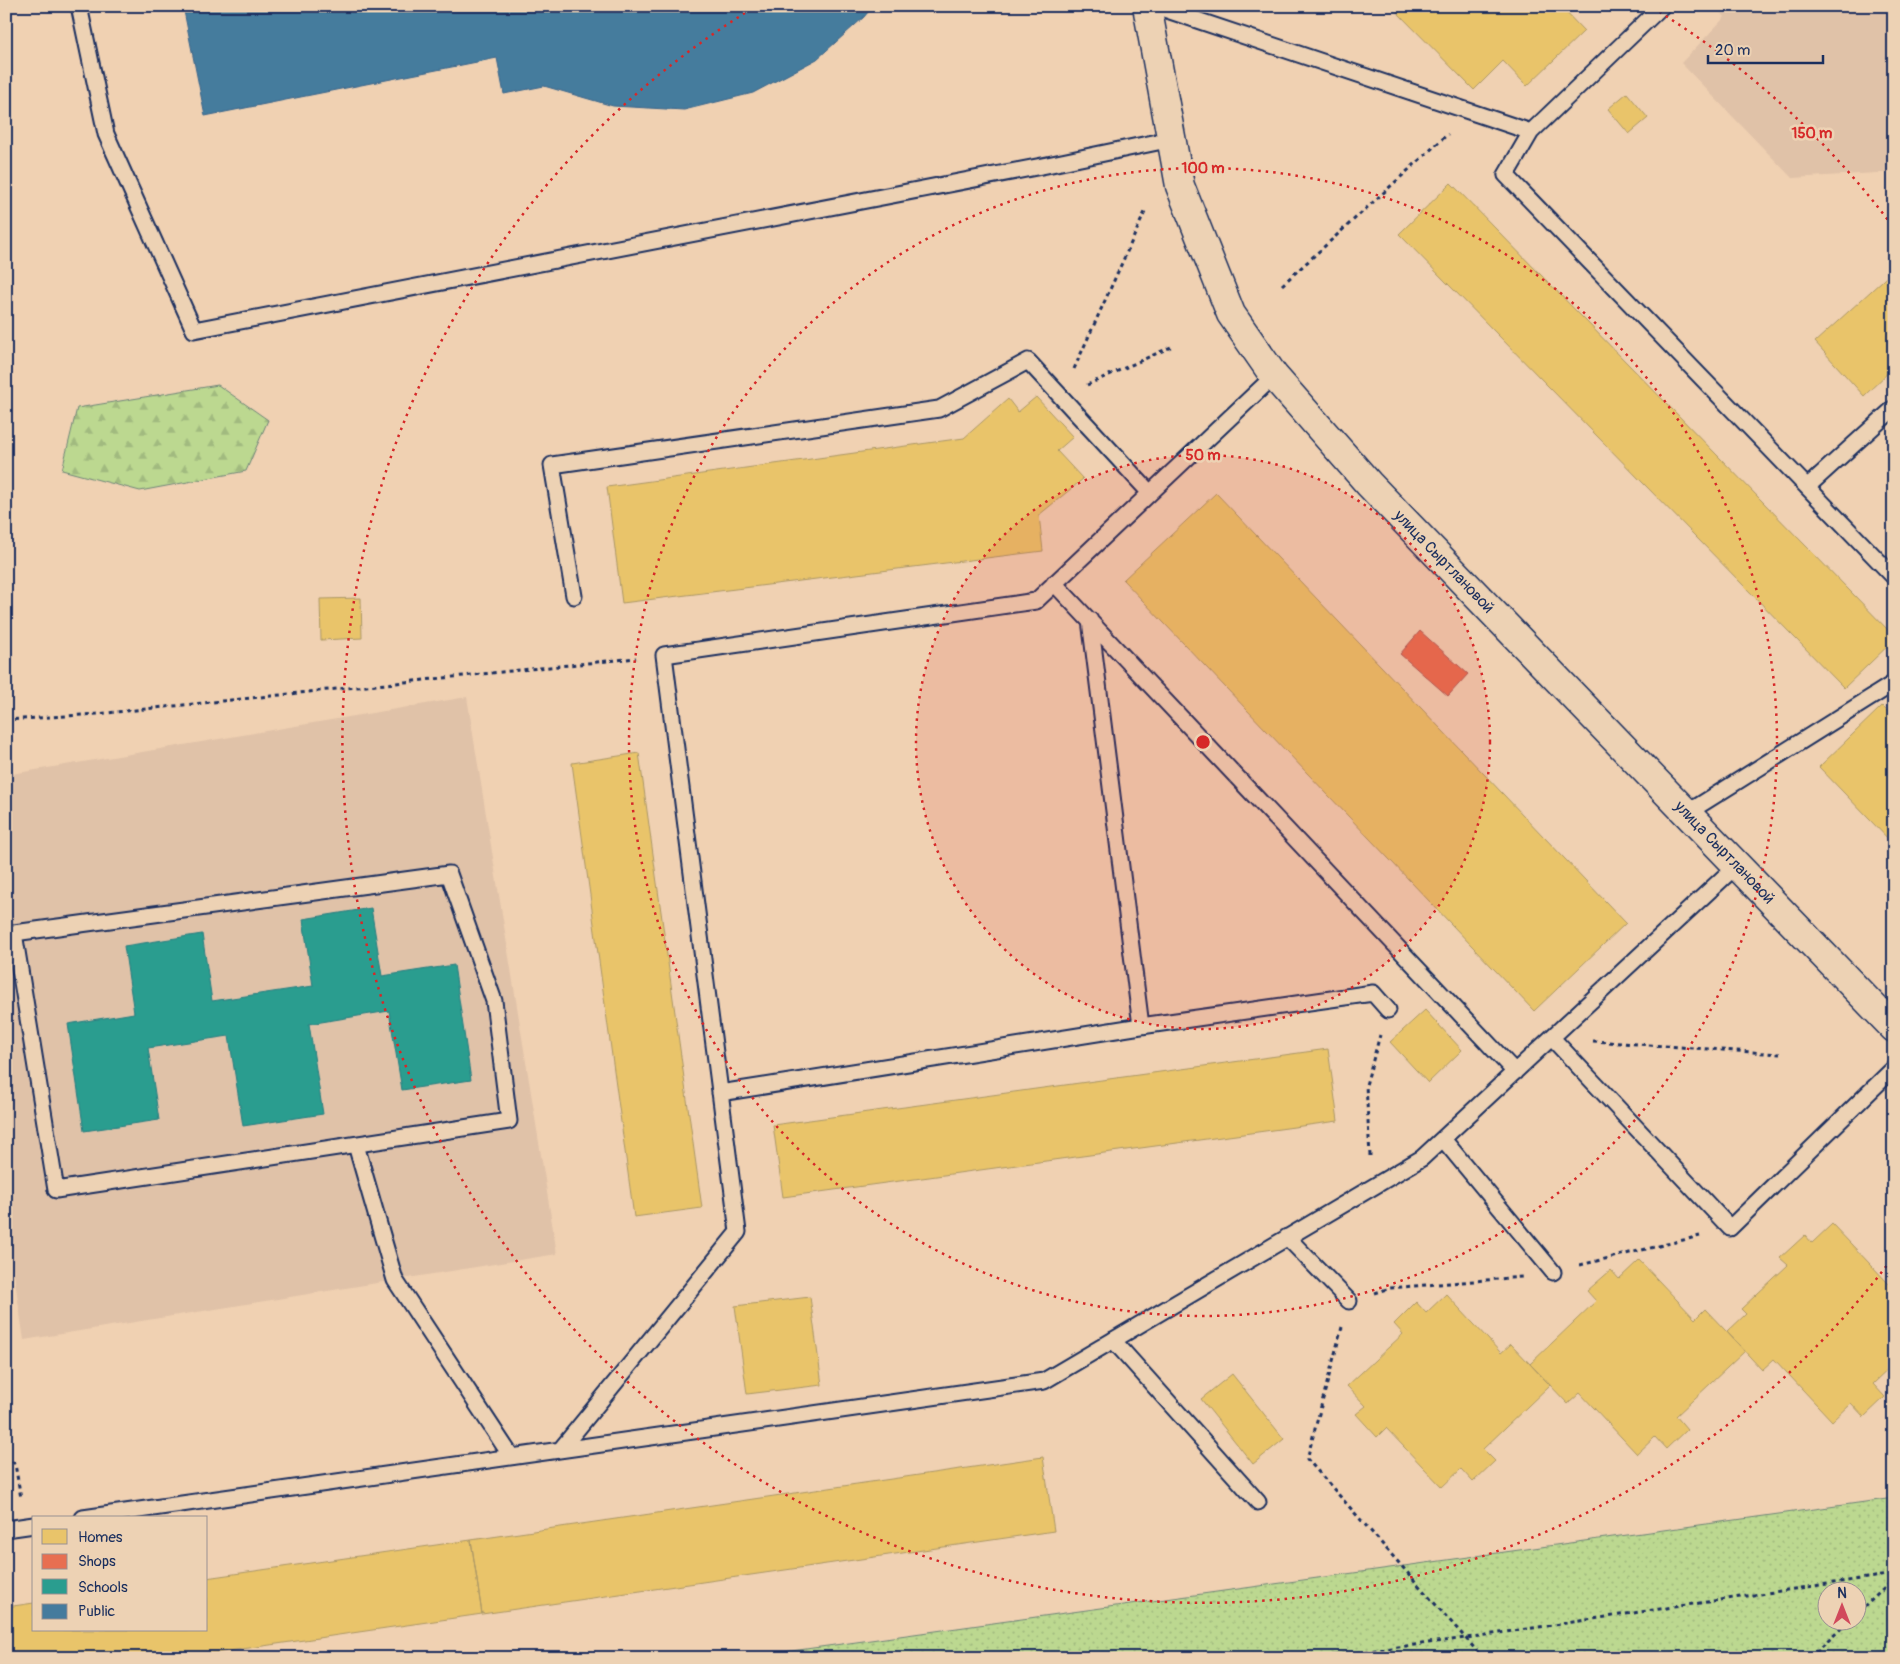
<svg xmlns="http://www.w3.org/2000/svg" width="1900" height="1664" font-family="Pangolin,sans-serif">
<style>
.built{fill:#e0c2a8}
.forest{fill:url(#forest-firs);stroke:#6c8477}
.park{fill:url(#park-dots);stroke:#6c8477;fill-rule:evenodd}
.homes{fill:#e9c46a;stroke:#ab9766}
.shops{fill:#e76f51;stroke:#aa5c55}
.schools{fill:#2a9d8f;stroke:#267c80}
.public{fill:#457b9d;stroke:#38648a}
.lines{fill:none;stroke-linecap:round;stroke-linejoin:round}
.service-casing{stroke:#1b2f5e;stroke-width:19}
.minor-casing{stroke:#1b2f5e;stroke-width:31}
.path{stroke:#1b2f5e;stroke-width:3;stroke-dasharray:4 4;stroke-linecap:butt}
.service{stroke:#edd2b4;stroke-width:15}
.minor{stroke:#edd2b4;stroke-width:28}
.ring{fill:none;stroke:#d62828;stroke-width:2.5;stroke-dasharray:2.5 5}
.labels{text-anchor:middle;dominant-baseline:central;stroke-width:5;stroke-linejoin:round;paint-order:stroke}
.street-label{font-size:16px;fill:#1b2f5e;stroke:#edd2b4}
.centre{fill:#d62828;stroke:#edd2b4;stroke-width:2.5}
.ring-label{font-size:15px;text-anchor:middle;font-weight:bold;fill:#d62828;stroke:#edd2b4;stroke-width:5;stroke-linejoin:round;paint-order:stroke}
</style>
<defs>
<pattern id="forest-firs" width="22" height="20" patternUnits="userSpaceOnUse" patternTransform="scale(1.25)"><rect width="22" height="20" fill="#bcd890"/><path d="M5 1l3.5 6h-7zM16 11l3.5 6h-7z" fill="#a1ba7f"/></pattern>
<pattern id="park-dots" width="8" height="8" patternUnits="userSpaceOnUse" patternTransform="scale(1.25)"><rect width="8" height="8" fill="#bcd890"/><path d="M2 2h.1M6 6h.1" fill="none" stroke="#a1ba7f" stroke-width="1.8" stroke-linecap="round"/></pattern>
</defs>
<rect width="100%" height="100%" fill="#f0d1b2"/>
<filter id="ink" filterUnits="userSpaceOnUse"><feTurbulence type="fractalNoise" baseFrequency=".02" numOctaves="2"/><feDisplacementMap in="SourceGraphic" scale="10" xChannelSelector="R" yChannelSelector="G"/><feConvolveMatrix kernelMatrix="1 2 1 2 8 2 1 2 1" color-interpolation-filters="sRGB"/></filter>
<g filter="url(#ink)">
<path class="built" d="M1714,6H1894V172L1792,178L1681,63L1725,17Z
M467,697L557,1254L24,1340L6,1222V775Z"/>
<path class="forest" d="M218,385L268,420L246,471L140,491L62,470L77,408Z"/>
<path class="park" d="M1894,1498V1658H741ZM1828,1592H1858V1622H1828Z"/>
<path class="homes" d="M1391,6H1543L1546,9L1548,6H1560L1584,31L1527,86L1503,61L1474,90Z
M1627,93L1648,118L1629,134L1608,109Z
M1451,183L1894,636V640L1844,688L1399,234Z
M1894,270V367L1864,396L1815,342Z
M1036,397L1073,437L1057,451L1083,479L1039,515L1043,551L622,603L607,487L964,438L1008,399L1018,412Z
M1216,493L1626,923L1534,1011L1123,580Z
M361,598L362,638L321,640L320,599Z
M1882,706L1894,718V845L1819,767Z
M639,753L702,1208L634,1217L572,763Z
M1425,1010L1462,1050L1428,1083L1390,1042Z
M1328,1049L1338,1121L783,1197L773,1125Z
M1832,1224L1889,1284L1894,1279V1364L1873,1384L1885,1397L1864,1417L1851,1403L1832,1421L1774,1359L1762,1370L1727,1332L1746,1314L1741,1309L1788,1265L1780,1258L1805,1235L1812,1243Z
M1639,1260L1695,1319L1705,1309L1745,1351L1676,1416L1687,1429L1666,1449L1655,1437L1637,1454L1580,1393L1568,1404L1530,1364L1596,1301L1587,1291L1611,1270L1619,1279Z
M1446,1294L1501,1353L1511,1344L1550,1385L1483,1449L1495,1461L1473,1482L1461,1469L1442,1487L1386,1428L1377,1437L1356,1414L1366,1406L1347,1386L1403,1334L1394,1324L1416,1302L1426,1313Z
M810,1297L822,1385L747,1394L735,1306Z
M1232,1374L1284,1439L1253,1464L1201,1399Z
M1043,1457L1054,1531L482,1614L471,1540Z
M471,1540L482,1614L181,1658H6V1607L34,1603V1630H206V1578Z"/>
<path class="shops" d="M1420,631L1468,674L1448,696L1400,654Z"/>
<path class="schools" d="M371,908L382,976L454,965L471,1080L402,1090L389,1011L309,1024L323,1114L243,1126L229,1036L148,1048L159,1120L84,1131L68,1024L134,1013L124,946L202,934L212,1001L313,986L303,919Z"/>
<path class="public" d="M183,6H873L864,17L817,59L753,93L684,110L613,106L544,86L504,94L497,58L205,116Z"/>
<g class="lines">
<g class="service-casing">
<path id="service" d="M79,6L106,134L194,330L1047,165L1172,139
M1155,6L1531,132L1662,6
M1531,132L1506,175L1894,577
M1807,487L1894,408
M1054,583L1515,1072
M574,596L552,465L939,409L1028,361L1150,493
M1090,620L1141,1026
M1687,813L1894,683
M449,874L494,1001L509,1121L56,1190L14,933Z
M1552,1038L1730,1228L1894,1068
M720,1093L1141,1026L1373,993L1388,1010
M1443,1139L1553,1272
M356,1145L395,1280L511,1456
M1287,1237L1349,1301
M1113,1340L1258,1502
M561,1449L738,1232L664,655L1036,601L1274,376
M83,1518L1044,1381L1422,1158L1737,865
M6,1529L34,1525"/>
</g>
<g class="minor-casing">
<g id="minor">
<path id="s1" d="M1147,6L1180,186L1231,314L1274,376L1369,484L1894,1028"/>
</g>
</g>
<path class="path" d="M1282,285L1448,134
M1074,369L1145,212
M1087,385L1173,346
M6,720L97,714L636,658
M1593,1041L1780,1054
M1370,1156L1366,1085L1380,1035
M1580,1265L1700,1236
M1375,1293L1390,1288L1522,1277
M1342,1327L1307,1459L1483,1658
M6,1456L15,1464L21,1498
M1858,1613L1894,1579
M1317,1658L1466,1638L1894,1574
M1810,1658L1848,1622"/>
<use href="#service" class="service"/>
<use href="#minor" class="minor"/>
</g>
</g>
<circle cx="1203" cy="742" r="287" fill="#d62828" fill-opacity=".12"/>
<g class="ring">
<circle cx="1203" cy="742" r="287"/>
<circle cx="1203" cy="742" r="574"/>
<path d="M1891 1260A861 861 0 1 1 753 8M1653 8A861 861 0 0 1 1891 224"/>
</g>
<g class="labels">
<g class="street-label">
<text stroke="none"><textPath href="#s1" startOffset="648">улица Сыртлановой</textPath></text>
<text stroke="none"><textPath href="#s1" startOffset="1052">улица Сыртлановой</textPath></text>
</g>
</g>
<circle cx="1203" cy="742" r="8" class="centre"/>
<g class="ring-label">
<text x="1812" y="138">150 m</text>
<text x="1203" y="173">100 m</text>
<text x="1203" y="460">50 m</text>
</g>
<rect width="1900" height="1664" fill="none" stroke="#edd2b4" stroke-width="25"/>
<rect x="12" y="12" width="1875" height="1639" fill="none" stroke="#1b2f5e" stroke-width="2" filter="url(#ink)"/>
<rect x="32" y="1516" width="175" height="115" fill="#edd2b4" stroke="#999192"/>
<rect x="42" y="1529" width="25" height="15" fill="#e9c46a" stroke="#999192"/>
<text x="78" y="1542" font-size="15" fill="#1b2f5e">Homes</text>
<rect x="42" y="1554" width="25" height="15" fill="#e76f51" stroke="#999192"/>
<text x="78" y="1566" font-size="15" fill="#1b2f5e">Shops</text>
<rect x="42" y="1579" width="25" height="15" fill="#2a9d8f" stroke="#999192"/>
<text x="78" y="1592" font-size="15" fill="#1b2f5e">Schools</text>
<rect x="42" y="1604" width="25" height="15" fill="#457b9d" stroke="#999192"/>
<text x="78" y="1616" font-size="15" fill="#1b2f5e">Public</text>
<g transform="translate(1842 1606)"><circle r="24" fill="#edd2b4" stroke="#999192"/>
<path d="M0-4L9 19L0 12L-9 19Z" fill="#d1495b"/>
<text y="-8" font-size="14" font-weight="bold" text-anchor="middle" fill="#1b2f5e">N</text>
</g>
<path d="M1708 55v8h115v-8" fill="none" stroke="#1b2f5e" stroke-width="2.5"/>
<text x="1715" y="55" font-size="15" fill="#1b2f5e" stroke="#edd2b4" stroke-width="4" paint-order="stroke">20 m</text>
</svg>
